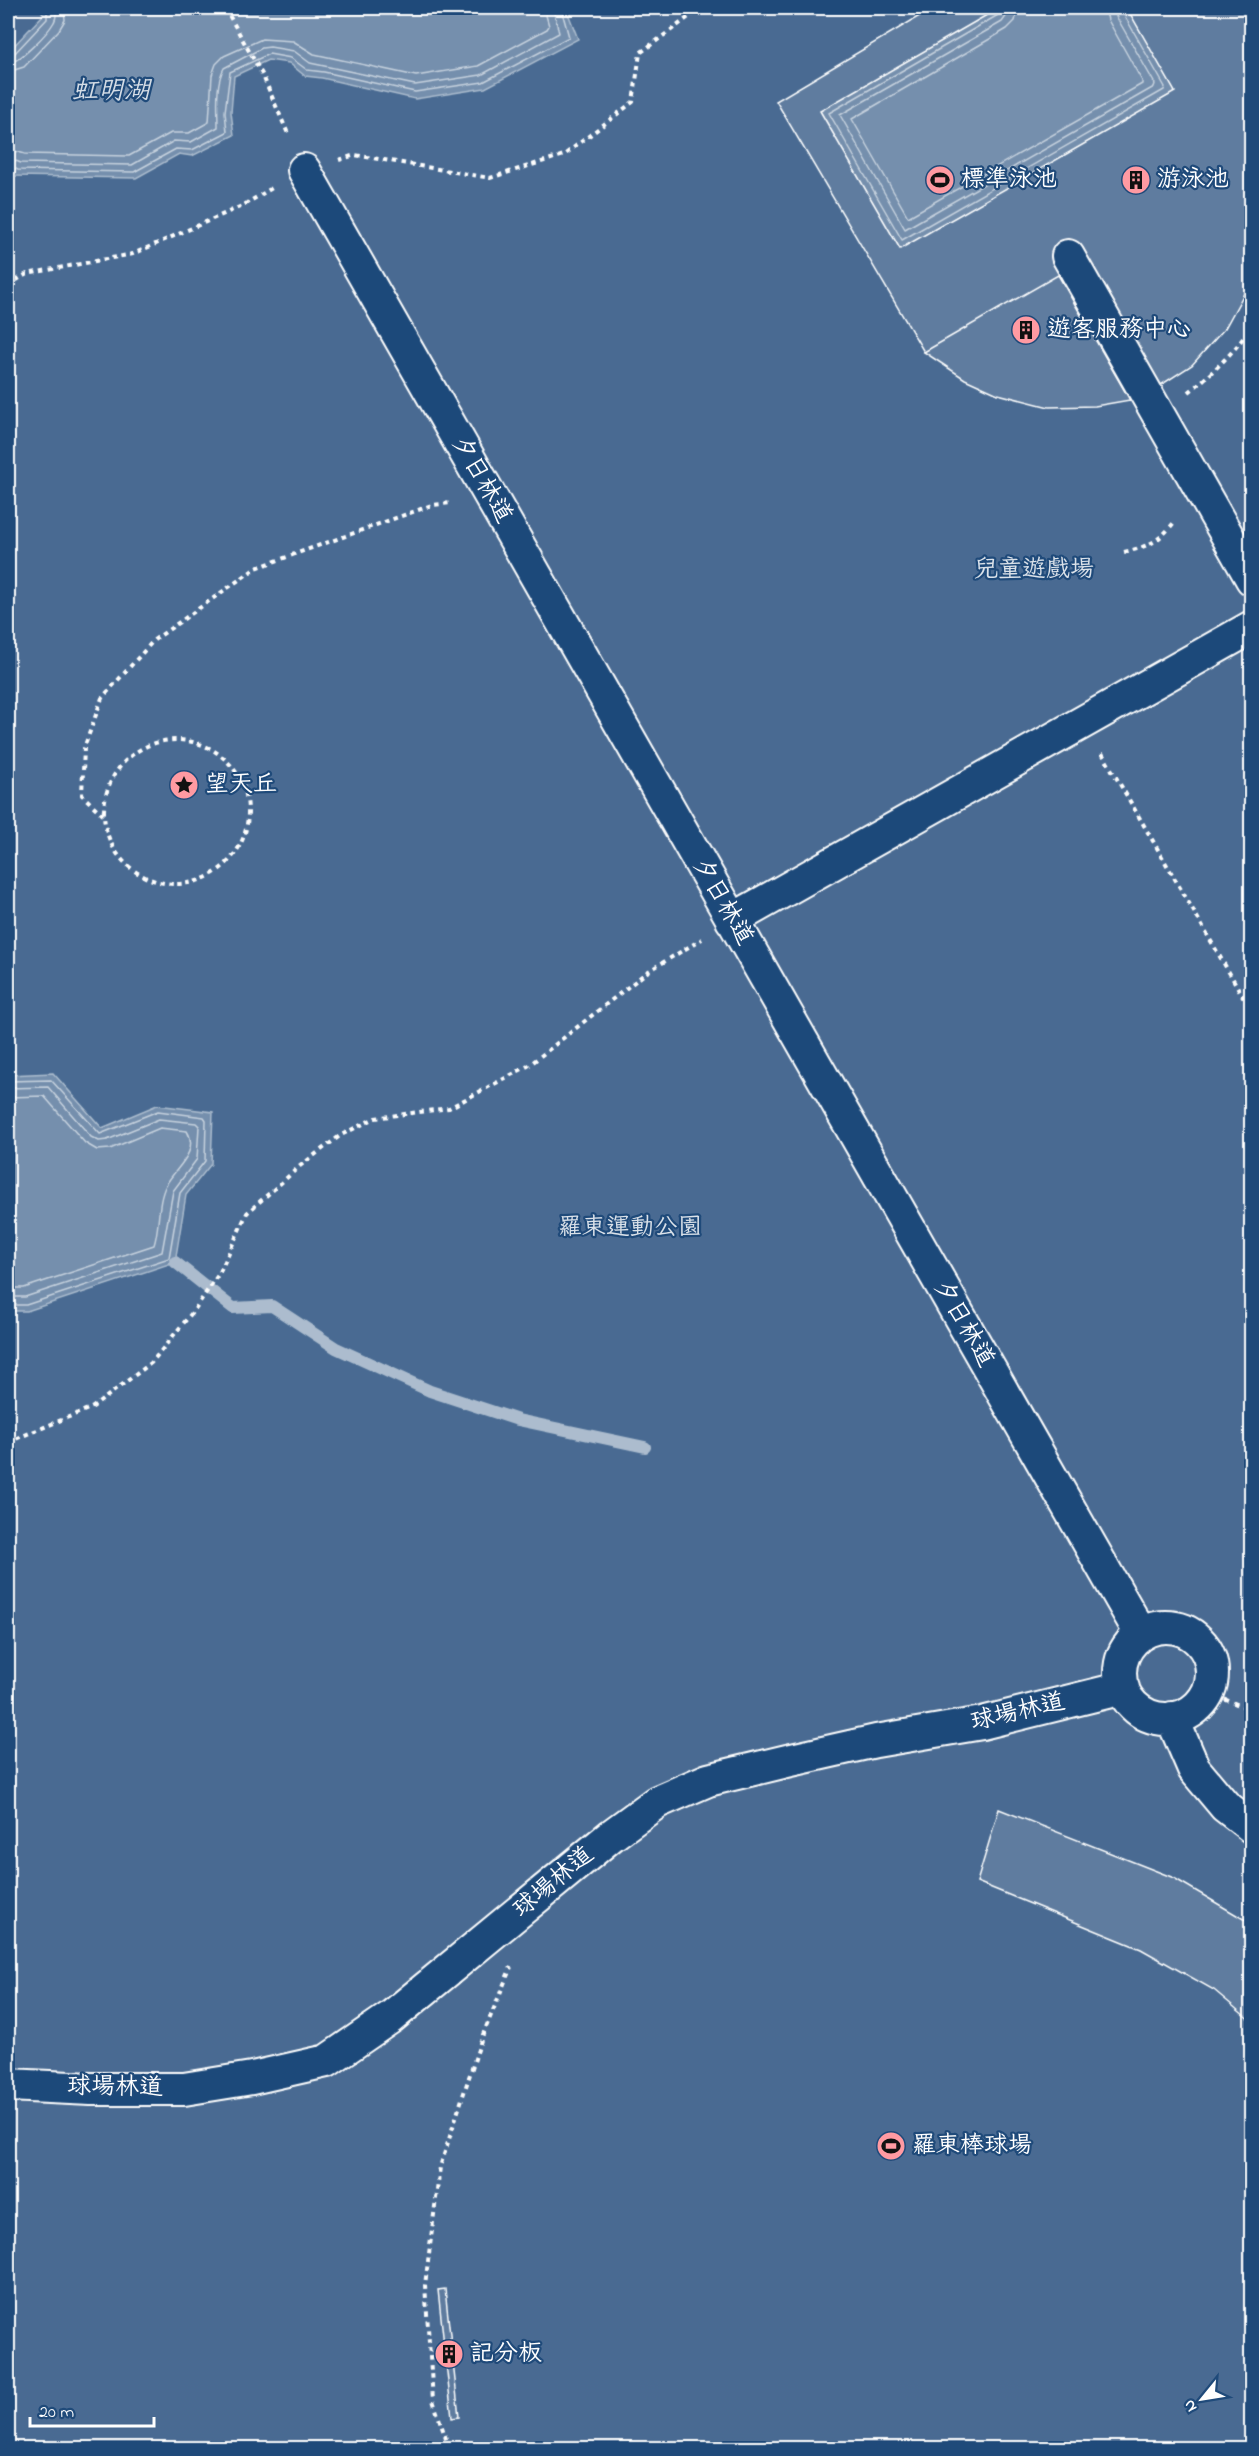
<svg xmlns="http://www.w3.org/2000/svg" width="1259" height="2456" font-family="'Indie Flower','LXGW WenKai TC',sans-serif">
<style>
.green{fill:#486b92;stroke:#a4b5c8;stroke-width:1.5}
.water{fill:#748fad;stroke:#acbcce;stroke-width:1.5}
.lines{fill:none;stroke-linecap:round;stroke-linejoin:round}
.shore{stroke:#c7d2de;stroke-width:1.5}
.stream{stroke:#acbcce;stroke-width:12}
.building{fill:#5e7c9f;stroke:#fff;stroke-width:1.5}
.street-casing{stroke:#fff;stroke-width:36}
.path{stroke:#fff;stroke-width:4;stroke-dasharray:4.5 4.5;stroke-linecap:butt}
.street{stroke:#1f4a7a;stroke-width:32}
.labels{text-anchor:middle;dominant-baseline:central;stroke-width:4.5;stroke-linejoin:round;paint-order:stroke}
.poi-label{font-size:24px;fill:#fff;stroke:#1f4a7a;text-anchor:start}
.street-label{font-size:24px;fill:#fff;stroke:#1f4a7a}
.park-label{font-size:24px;fill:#dae1e9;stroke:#1f4a7a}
.water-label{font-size:26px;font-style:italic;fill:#d5dde6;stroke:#1f4a7a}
</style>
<rect width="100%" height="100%" fill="#2c5582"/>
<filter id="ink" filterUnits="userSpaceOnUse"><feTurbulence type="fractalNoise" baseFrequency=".0167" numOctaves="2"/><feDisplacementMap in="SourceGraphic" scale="12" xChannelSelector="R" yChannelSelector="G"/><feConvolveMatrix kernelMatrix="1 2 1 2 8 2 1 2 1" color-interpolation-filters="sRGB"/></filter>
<g filter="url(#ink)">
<path class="green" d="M8,8H1251V2448H8Z"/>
<path class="water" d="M41,8H566L578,39L485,88L415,99L322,78L305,76L289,63L268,60L234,76L231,112L234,135L192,156L179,154L136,178L15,176L8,169V52L43,15Z
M999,8H1127L1175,92L900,249L820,111Z
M53,1073L102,1128L157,1105L213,1112L211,1164L186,1195L175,1262L27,1311H8V1075Z"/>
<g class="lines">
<path class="shore" d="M1001,8L998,15L829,113L902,240L1164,90L1165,87L1123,13L1122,8
M1009,8L1007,15L1002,22L840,115L905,229L1154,87L1155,84L1116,16L1114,8
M1018,8L1015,21L1007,29L852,119L908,217L1142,84V81L1108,20L1105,8
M8,56L14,54L47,19V8
M8,63C19,63 48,33 54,22C57,17 56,13 55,8
M8,72L24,67L59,30L65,20L64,8
M8,149L25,154L129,156L171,133H189L209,122L212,75L216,64L224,56L262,39L293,41L314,54L416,76L478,66L547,29L549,26L544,8
M8,158L21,163L132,165L174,141L191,142L218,127C218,109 215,84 224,68L262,48L270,47L294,51L310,63L415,85L481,75L559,33L553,8
M8,165L18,170L134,172L176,149L192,150L227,132L225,112L230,72L269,54L291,58L307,70L324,72L415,92L483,82L569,37L561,8
M8,1081L51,1080L100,1134L158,1111L204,1117L206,1120L205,1161L180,1193L169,1258L26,1305H8
M8,1088L48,1087L91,1137L99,1141L107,1140L159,1119L196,1123L199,1126L197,1159L173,1191L162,1252L25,1297H8
M8,1097L44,1096L85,1143L97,1150L110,1149L160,1128L187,1131C200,1152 175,1168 166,1185C157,1202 160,1227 154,1245L24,1288H8"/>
<path class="stream" d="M175,1262L233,1308L272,1306L336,1348L430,1391L518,1420L645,1447"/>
</g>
<path class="building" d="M933,8H999L820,111L900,249L1175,92L1127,8H1252V279L1225,328L1192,365L1147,394L1130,400L1058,275L924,352L776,101Z
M1058,275L1130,400L1095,406L1049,407L998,394L965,379L924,352Z
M999,1809L1174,1878L1252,1924V2022L1214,1990L1141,1949L977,1882Z
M445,2289L459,2417L452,2418L438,2290Z"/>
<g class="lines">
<g class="street-casing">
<path id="street" d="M304,170L1141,1634
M1068,256L1252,579
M732,920L1252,627
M1120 1673a46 46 0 1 1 92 0a46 46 0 1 1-92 0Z
M1172,1718L1194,1769L1225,1806L1252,1827
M8,2085L91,2089H184L252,2078L327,2061L391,2017L612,1835L657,1802L708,1780L787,1761L876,1741L982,1723L1123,1688"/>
</g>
<path class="path" d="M225,8L263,76L289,136
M339,160L355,155L490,178L564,155L633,102L640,53L701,8
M8,285L27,274L133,254L242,206L272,188
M1189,392C1212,373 1237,350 1252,325
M1124,552C1148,547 1160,541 1175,521
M104 812a72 72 0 1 1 144 0a72 72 0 1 1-144 0Z
M1102,753L1252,1012
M103,815L82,795L84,748L102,698L154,640L256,568L432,505L452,503
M8,1442L93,1407L151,1363L195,1309L220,1272L247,1213L300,1166L341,1135L375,1118L449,1108L528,1066L647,972L702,939
M1208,1693L1252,1710
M449,2448L433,2400L425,2285L440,2167L482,2037L511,1967"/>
<use href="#street" class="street"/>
</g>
</g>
<defs>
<g id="stadium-disc" transform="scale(1.5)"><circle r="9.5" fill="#ff9aa2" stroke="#1f4a7a"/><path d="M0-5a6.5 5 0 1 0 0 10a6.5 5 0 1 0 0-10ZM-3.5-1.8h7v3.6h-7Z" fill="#111"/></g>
<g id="building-disc" transform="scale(1.5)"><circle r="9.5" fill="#ff9aa2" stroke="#1f4a7a"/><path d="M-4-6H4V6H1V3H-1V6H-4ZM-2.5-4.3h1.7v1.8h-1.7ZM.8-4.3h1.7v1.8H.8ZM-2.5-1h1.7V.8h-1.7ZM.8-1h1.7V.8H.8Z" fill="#111"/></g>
<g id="sight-disc" transform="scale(1.5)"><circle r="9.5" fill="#ff9aa2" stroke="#1f4a7a"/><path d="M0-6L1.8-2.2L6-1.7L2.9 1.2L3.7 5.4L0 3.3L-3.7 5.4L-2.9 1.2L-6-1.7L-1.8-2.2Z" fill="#111"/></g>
</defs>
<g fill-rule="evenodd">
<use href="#stadium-disc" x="940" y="180"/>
<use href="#building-disc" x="1136" y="180"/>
<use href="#building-disc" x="1026" y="330"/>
<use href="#sight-disc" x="184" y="785"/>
<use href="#stadium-disc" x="891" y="2146"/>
<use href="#building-disc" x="449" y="2354"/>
</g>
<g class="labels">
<g class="poi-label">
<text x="961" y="180">標準泳池</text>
<text x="1157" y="180">游泳池</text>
<text x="1047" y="330">遊客服務中心</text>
<text x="205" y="785">望天丘</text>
<text x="912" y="2146">羅東棒球場</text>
<text x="470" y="2354">記分板</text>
</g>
<g class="street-label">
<text transform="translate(481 480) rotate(60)">夕日林道</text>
<text transform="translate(722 902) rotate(60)">夕日林道</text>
<text transform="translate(963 1324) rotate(60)">夕日林道</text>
<text transform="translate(1018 1713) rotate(-13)">球場林道</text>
<text transform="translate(554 1883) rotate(-40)">球場林道</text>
<text transform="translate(115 2088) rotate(1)">球場林道</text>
</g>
<g class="park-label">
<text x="1034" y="570">兒童遊戲場</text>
<text x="630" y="1228">羅東運動公園</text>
</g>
<g class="water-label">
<text x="111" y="92">虹明湖</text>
</g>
</g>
<rect width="1259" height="2456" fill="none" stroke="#1f4a7a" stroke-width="30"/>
<rect x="15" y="15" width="1229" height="2426" fill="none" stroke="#fff" stroke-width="2" filter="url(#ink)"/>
<g transform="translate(1202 2399) rotate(240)" stroke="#1f4a7a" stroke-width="4.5" paint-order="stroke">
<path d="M0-4.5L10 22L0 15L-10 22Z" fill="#ffffff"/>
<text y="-9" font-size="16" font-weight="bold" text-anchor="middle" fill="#ffffff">N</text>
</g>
<path d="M30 2417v9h124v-9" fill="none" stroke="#ffffff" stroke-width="3"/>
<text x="39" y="2417" font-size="18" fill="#ffffff" stroke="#1f4a7a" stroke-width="4.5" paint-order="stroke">20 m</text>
</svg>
